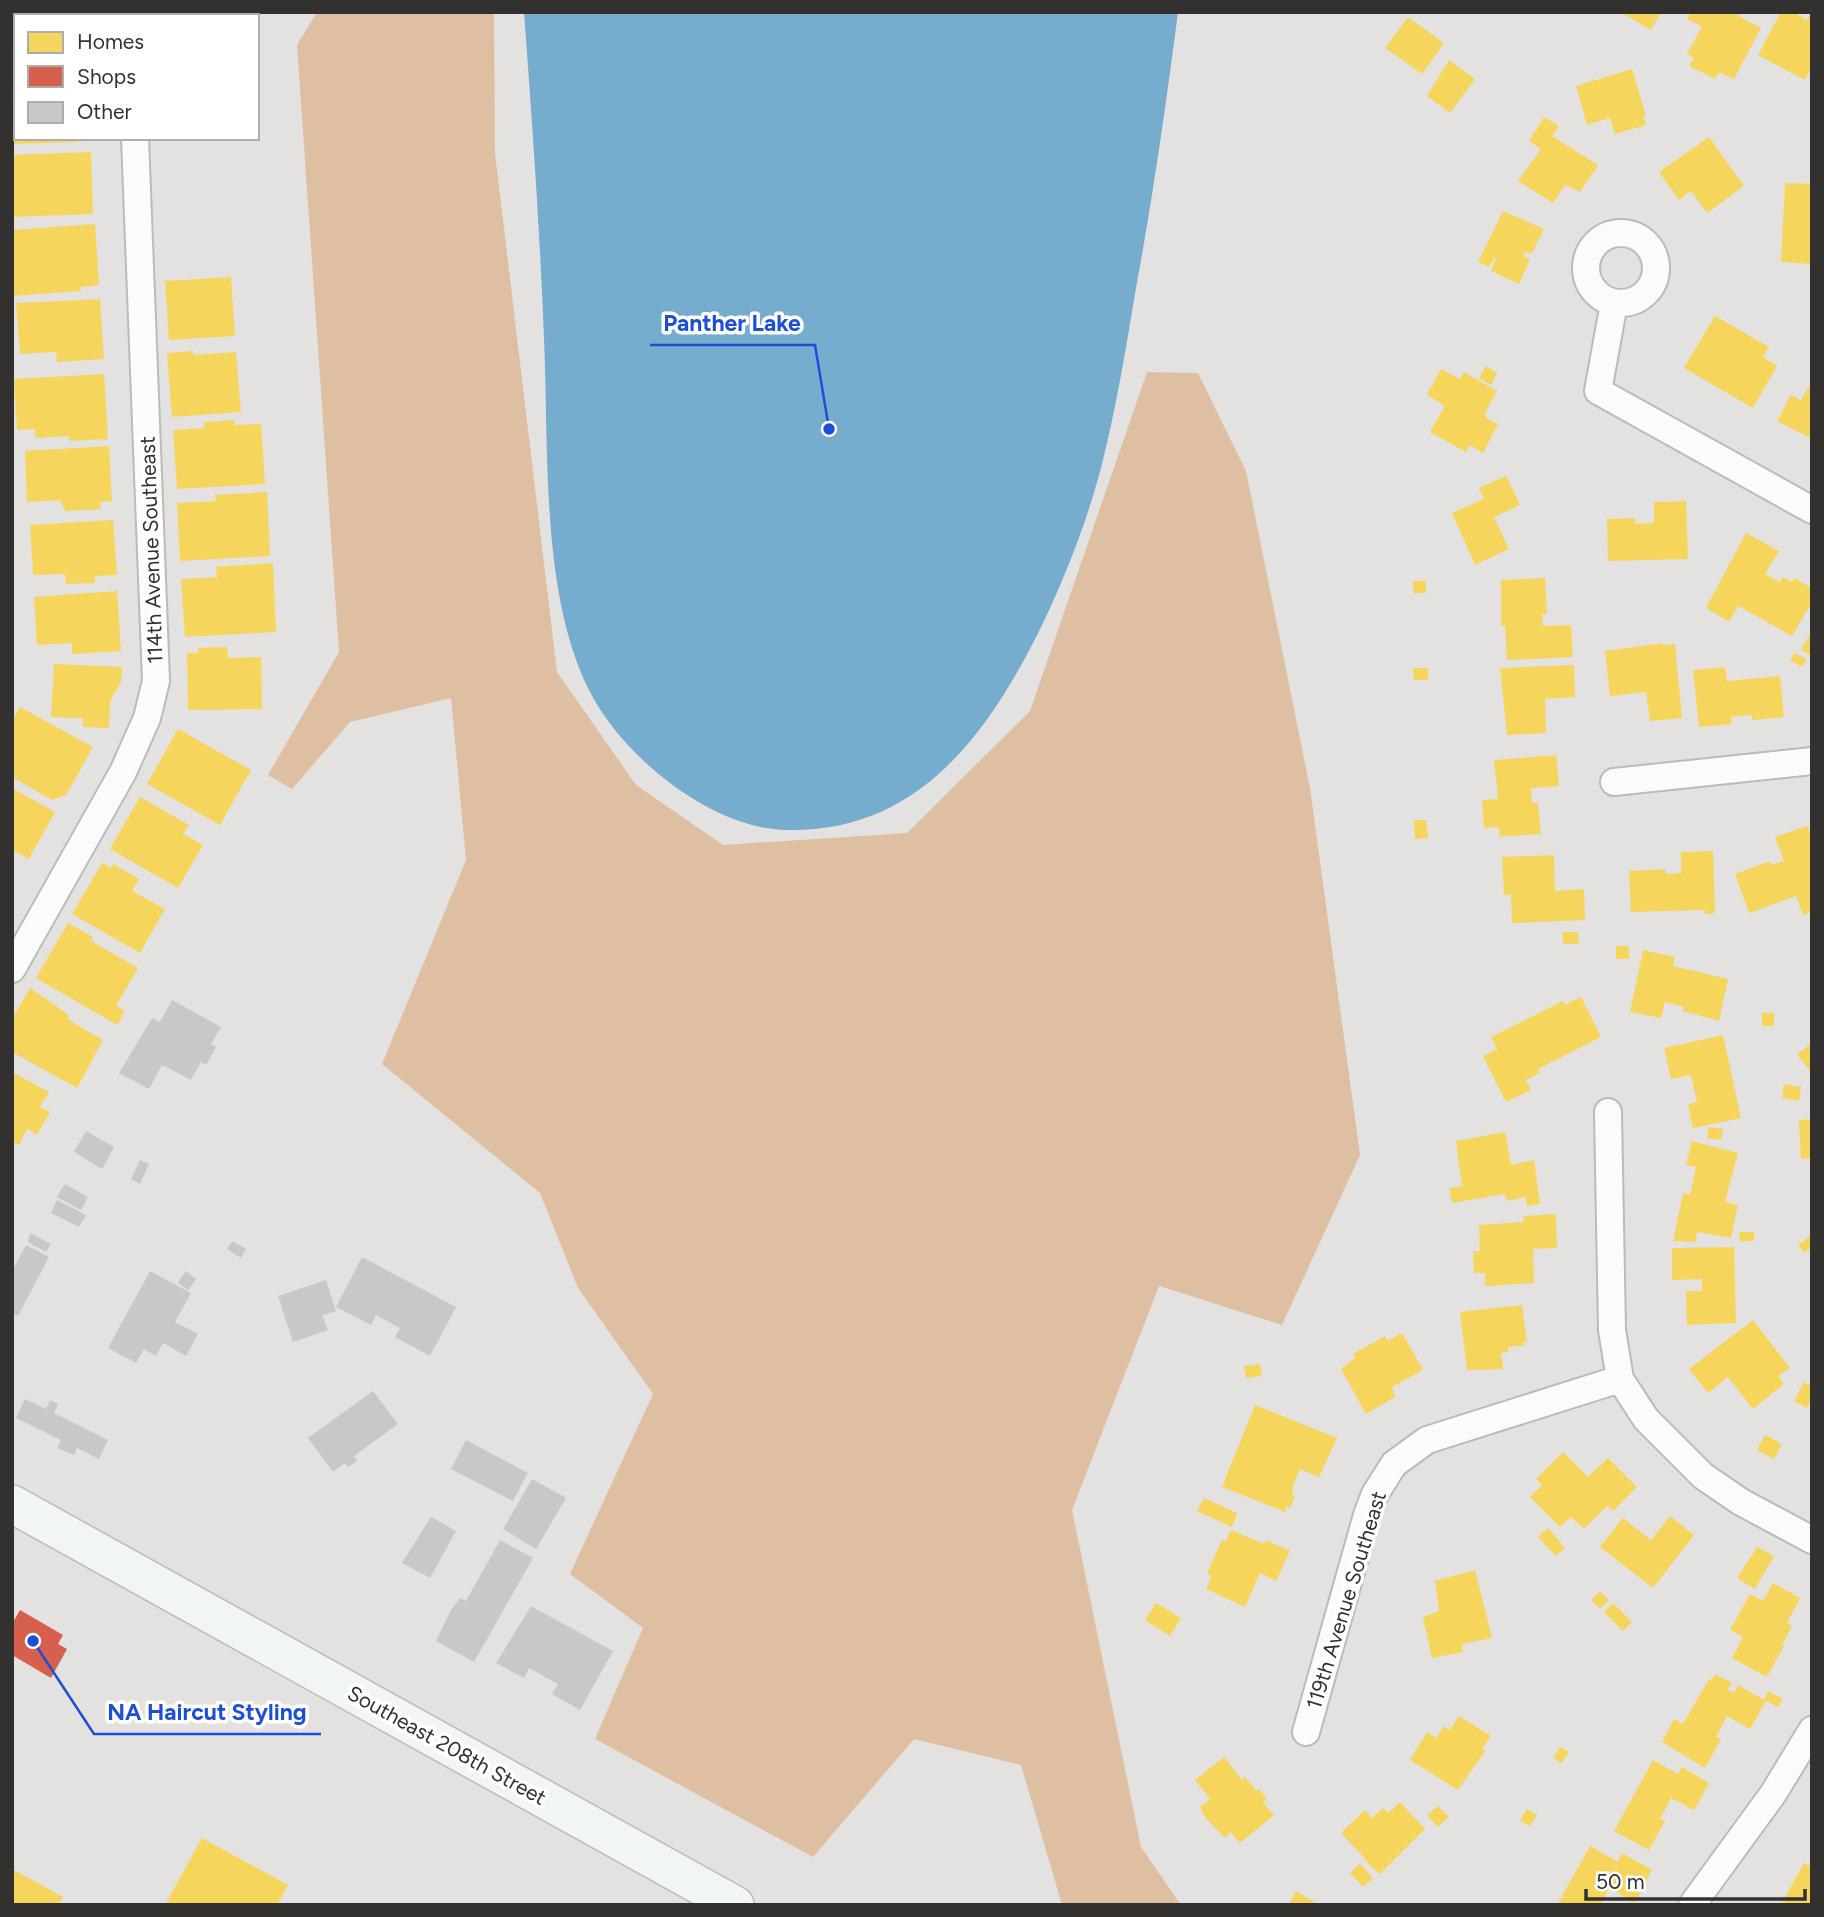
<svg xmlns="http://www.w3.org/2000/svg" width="1824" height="1917" font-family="Figtree,sans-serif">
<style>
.green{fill:#dfbfa2}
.water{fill:#76accd}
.homes{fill:#f6d55c}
.shops{fill:#d6604d}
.building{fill:#cac8c7}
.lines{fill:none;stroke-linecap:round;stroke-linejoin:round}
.minor-casing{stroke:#bcbaba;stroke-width:30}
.secondary-casing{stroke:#bcbaba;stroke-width:40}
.minor{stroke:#fbfbfa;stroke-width:26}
.secondary{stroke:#f2f5f6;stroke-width:37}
.labels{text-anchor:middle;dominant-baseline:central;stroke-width:7;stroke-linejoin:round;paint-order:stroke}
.street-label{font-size:21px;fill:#323130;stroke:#fff}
.leader{fill:none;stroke:#1d4ed8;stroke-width:2.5}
.callout-dot{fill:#1d4ed8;stroke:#fff;stroke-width:2.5}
.callout-label{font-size:23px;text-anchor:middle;font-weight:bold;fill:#1d4ed8;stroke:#fff;stroke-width:7;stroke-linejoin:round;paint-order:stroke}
</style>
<rect width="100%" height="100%" fill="#e4e2e0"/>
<path class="green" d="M317,12H494L495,153L557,672L636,785L723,845L907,833L1030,711L1147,372L1198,373L1246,471L1310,788L1360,1155L1282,1325L1159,1286L1072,1510L1141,1847L1181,1905H1062L1021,1765L914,1739L813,1857L595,1739L643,1628L570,1574L653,1394L578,1288L540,1193L382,1064L466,860L451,698L350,722L292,789L268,775L339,652L297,45Z"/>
<path class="water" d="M524,12H1178C1166,105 1153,196 1136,288C1126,348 1116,409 1101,468C1087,521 1067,572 1044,621C991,730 920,834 785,830C710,828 621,755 589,690C540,592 549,447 544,339C540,230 532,121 524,12Z"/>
<path class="homes" d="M72,12H142L140,16H70Z
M164,12H228L226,16H162Z
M1620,12H1661L1651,30Z
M1690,12H1740L1738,16L1761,28L1734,79L1719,72L1715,79L1689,66L1694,58L1687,54L1702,27L1687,19Z
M1781,12H1793L1807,20L1812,12V66L1805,80L1758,55Z
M1408,17L1444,43L1422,74L1385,48Z
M1449,60L1475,79L1450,113L1427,96Z
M1632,69L1646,116L1643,117L1646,125L1615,134L1610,118L1587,125L1576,86Z
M12,84H16V138H79V142L12,144Z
M1544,117L1559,126L1552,136L1598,165L1580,192L1565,185L1553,203L1518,181L1541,149L1529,141Z
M1709,137L1744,186L1707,213L1691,191L1679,200L1659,172Z
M91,152L93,214L12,217V155Z
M1785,183L1812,184V264L1781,262Z
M1503,211L1544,229L1532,253L1525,252L1523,256L1530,260L1519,284L1491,271L1496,259L1494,258L1489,267L1478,262Z
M95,224L99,285L80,287L81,291L12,296V230Z
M231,277L235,336L169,340L165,281Z
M100,299L104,359L57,362L56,352L20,354L16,303Z
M1715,316L1769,347L1763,357L1777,366L1753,408L1684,368Z
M193,351V355L236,352L241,412L172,417L167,353Z
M1486,366L1497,373L1491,385L1479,378Z
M1441,369L1460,379L1464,372L1497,391L1485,413L1486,418L1498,424L1483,453L1470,445L1466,452L1430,432L1445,406L1427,395Z
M104,374L108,439L69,441V436L35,438V429L17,430L14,379Z
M1809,386L1812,387V439L1777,421L1791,395L1801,400Z
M234,420L235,425L261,424L265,484L177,489L173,430L204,428V422Z
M109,446L112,501L100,502L101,509L65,511L60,500L27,502L25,451Z
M1506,476L1520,505L1494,517L1509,549L1475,565L1452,513L1484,499L1479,488Z
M267,492L270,556L180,561L177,503L216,501L215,495Z
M1686,501L1688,559L1608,561L1607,519L1635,518V524L1654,523V502Z
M113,520L117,575L95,576V583L66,584L65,574L33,575L30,525Z
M1746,533L1779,551L1765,574L1780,582L1783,577L1792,582L1794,578L1812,588V602L1792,636L1738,606L1729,622L1706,608Z
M273,563L276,632L185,637L181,579L217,577L216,567Z
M1545,578L1547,614H1542L1543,626L1571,625L1573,657L1507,660L1505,626H1501V580Z
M1413,581H1426V593H1413Z
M117,591L121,651L72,654V643L37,645L34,597Z
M1812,630V656L1801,650Z
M1663,643V645L1675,644L1682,718L1650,721L1646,692L1610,696L1605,651Z
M227,647L228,658L261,657L262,709L188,710L187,653H198V648Z
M1794,653L1807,659L1802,667L1790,660Z
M54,664L122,667L121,682L110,701L109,728L83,727V718L51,717Z
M1574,665L1575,697L1545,699L1546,733L1507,735L1500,668Z
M1725,667L1727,681L1780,676L1784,717L1752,720V715L1731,717L1732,724L1699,727L1693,670Z
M1413,668H1428V680H1414Z
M20,707L93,747L66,795L52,800L12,777V720Z
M178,729L251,770L220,825L147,784Z
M1556,755L1559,786L1531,788L1532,803H1538L1541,834L1500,837L1499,827L1484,828L1482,800L1498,799L1494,760Z
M12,788L55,812L29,859L12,850Z
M140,797L189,825L183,834L203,845L178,888L110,849Z
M1414,820H1426L1428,838L1415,839Z
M1807,826L1812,838V912L1803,915L1796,896L1749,913L1735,874L1770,861L1772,865L1784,861L1775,837Z
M1713,851L1715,909L1713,914H1705V910L1631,912L1629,871L1665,869L1666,874L1681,873V852Z
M1554,855L1555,891L1584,889L1585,920L1512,923L1511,894L1504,895L1502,857Z
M102,863L111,868L113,864L139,879L132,891L165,909L140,953L72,914Z
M68,923L93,937L91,941L138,968L116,1006L125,1011L117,1025L36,978Z
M1562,932H1578L1579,944H1563Z
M1616,946H1629V959H1616Z
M1643,950L1675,957L1673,966L1728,979L1719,1021L1683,1011L1684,1007L1665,1002L1661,1018L1630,1012Z
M30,988L69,1015L67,1019L103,1040L77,1088L12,1052V1019Z
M1581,997L1601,1037L1538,1069L1540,1073L1526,1080L1531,1090L1506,1102L1483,1056L1497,1049L1491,1037L1563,1001L1565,1005Z
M1762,1013H1774V1026H1762Z
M1723,1035L1741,1118L1693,1128L1688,1104L1697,1102L1691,1075L1671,1079L1664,1048Z
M1812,1043V1074L1797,1054Z
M12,1072L49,1092L40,1107L50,1112L37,1135L27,1129L19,1145L12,1141Z
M1784,1084L1801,1087L1799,1101L1782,1098Z
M1812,1119V1158L1801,1159L1799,1120Z
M1709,1127L1723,1129L1721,1140L1707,1138Z
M1505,1132L1511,1165L1534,1160L1540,1204L1527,1206L1526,1197L1507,1201L1505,1194L1452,1203L1449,1188L1462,1186L1456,1141Z
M1692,1141L1738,1153L1725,1202L1738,1205L1731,1238L1697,1232L1696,1242L1673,1241L1683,1193L1690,1195L1696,1167L1686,1165Z
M1556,1214L1557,1248L1533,1249L1534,1283L1485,1286V1273H1474L1473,1251H1480L1479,1225L1524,1222L1523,1216Z
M1739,1232H1754V1241H1740Z
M1810,1236L1812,1247L1804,1253L1798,1245Z
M1734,1247L1736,1323L1687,1325L1686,1291H1702V1279L1672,1280V1248Z
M1522,1305L1527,1342H1523L1524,1346L1508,1347V1352L1501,1353L1503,1369L1467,1370L1460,1312Z
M1753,1320L1790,1368L1778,1376L1784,1384L1753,1409L1728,1377L1708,1393L1689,1369Z
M1402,1333L1423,1370L1392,1387L1395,1397L1366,1414L1341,1369L1355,1358L1353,1354L1385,1336L1387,1341Z
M1260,1364L1262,1376L1246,1378L1244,1366Z
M1804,1382L1812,1387V1399L1807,1408L1794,1401Z
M1255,1405L1337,1438L1319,1477L1300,1469L1293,1486L1292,1495L1295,1496L1290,1508L1287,1506L1285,1512L1222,1487Z
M1765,1435L1782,1444L1774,1459L1757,1450Z
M1563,1452L1588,1477L1608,1458L1637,1487L1613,1511L1607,1506L1584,1529L1571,1517L1560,1527L1530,1497L1542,1485L1536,1479Z
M1204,1498L1237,1513L1232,1527L1197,1511Z
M1670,1516L1694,1535L1653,1588L1600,1547L1623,1518L1651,1540Z
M1548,1528L1565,1548L1556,1556L1538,1537Z
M1231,1530L1264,1544L1266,1540L1290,1551L1276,1581L1260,1573L1245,1607L1206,1589L1212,1576L1207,1573L1222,1540L1226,1541Z
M1757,1547L1774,1556L1755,1589L1737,1578Z
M1475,1570L1492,1638L1462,1644L1463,1652L1432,1658L1423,1617L1439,1611L1435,1581Z
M1773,1583L1800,1598L1787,1623L1792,1626L1782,1645L1784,1646L1767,1677L1732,1658L1743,1637L1730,1630L1750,1594L1763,1601Z
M1600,1591L1609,1600L1600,1609L1591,1600Z
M1156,1603L1181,1618L1170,1636L1145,1620Z
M1613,1603L1632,1622L1623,1631L1604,1612Z
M1715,1674L1732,1683L1728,1690L1734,1693L1738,1685L1766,1701L1750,1729L1727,1716L1716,1737L1721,1739L1705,1768L1662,1742L1674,1719L1683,1724L1709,1679L1712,1680Z
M1768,1691L1783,1699L1778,1707L1764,1700Z
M1459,1716L1491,1736L1482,1749L1485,1751L1458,1790L1410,1760L1427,1732L1436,1738L1444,1726L1450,1730Z
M1560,1747L1569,1752L1562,1763L1553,1758Z
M1224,1757L1242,1780L1245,1777L1256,1791L1259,1789L1267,1799L1263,1802L1274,1815L1240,1843L1231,1832L1225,1838L1204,1816L1200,1807L1210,1799L1195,1780Z
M1653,1760L1678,1774L1682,1767L1709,1783L1694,1810L1671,1798L1660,1819L1665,1821L1649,1850L1614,1831Z
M1400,1802L1425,1829L1380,1874L1367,1863L1368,1862L1341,1833L1365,1810L1372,1818L1383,1808L1388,1813Z
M1438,1806L1449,1817L1438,1827L1427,1815Z
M1527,1809L1537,1815L1530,1826L1520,1820Z
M202,1838L288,1885L277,1905H165Z
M1590,1846L1618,1862L1622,1853L1652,1870L1635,1903L1609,1888L1602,1902L1603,1905H1557Z
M1360,1863L1373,1878L1363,1887L1350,1873Z
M1804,1863L1812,1867V1905H1785L1782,1903Z
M12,1869L63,1897L59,1905H12Z
M1296,1891L1319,1905H1288Z"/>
<path class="shops" d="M20,1610L63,1635L58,1644L67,1649L51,1678L12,1655V1624Z"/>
<path class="building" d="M172,1000L221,1027L211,1044L216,1047L206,1065L201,1062L191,1080L162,1065L149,1089L119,1073L152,1018L160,1022Z
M86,1131L114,1147L102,1169L74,1152Z
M140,1160L149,1164L140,1184L131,1179Z
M65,1184L88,1197L81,1210L57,1197Z
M57,1200L86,1215L79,1227L51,1213Z
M30,1233L51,1244L46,1252L28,1242Z
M232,1241L246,1249L241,1258L227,1249Z
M26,1245L49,1257L18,1316L12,1313V1271Z
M362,1257L456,1307L430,1356L395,1337L400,1328L376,1315L371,1325L336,1307Z
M150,1271L191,1293L175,1322L198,1334L186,1356L163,1343L156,1356L144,1349L136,1363L108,1348Z
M186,1271L196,1279L188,1290L178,1283Z
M326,1280L336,1311L322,1315L328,1330L293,1342L278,1296Z
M373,1391L398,1424L354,1456L357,1461L348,1467L345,1463L333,1472L308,1438Z
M25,1399L46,1409L50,1400L58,1404L54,1413L108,1440L99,1459L77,1448L74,1455L57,1448L61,1440L16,1418Z
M466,1440L528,1473L513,1501L451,1469Z
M532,1479L566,1498L536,1549L503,1529Z
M431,1517L456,1531L430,1578L402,1563Z
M500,1540L533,1558L474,1662L436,1641L451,1610L460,1598L466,1601Z
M531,1606L613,1651L580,1710L552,1694L558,1684L529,1668L524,1678L496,1663Z"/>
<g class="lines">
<g class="minor-casing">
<path id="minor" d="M12,16L16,18
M1586 268a35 35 0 1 1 70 0a35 35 0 1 1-70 0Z
M1614,303L1598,391L1812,510
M1614,782L1812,761
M12,969L123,772L147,718L156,681L135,138
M1608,1112L1612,1330L1620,1379L1646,1419L1703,1476L1741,1502L1812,1540
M1306,1732L1367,1515L1375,1494L1394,1464L1427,1440L1620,1379
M1692,1905L1773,1794L1812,1730"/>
</g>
<g class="secondary-casing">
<path id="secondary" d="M12,1504L735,1905"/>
</g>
<use href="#minor" class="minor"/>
<use href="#secondary" class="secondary"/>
</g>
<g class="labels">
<g class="street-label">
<text transform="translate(151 550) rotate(-92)">114th Avenue Southeast</text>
<text transform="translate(1346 1600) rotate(-73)">119th Avenue Southeast</text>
<text transform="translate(447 1745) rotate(29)">Southeast 208th Street</text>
</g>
</g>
<path class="leader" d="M829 429L815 345H650M33 1641L94 1734H321"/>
<g class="callout-dot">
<circle cx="829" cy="429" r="7"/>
<circle cx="33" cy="1641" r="7"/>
</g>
<g class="callout-label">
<text x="732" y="331">Panther Lake</text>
<text x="207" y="1720">NA Haircut Styling</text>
</g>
<rect width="1824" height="1917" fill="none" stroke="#323130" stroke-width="28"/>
<rect x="14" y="14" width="245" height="126" fill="#ffffff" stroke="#adadac" stroke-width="2"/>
<rect x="28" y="32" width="35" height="21" fill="#f6d55c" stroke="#adadac" stroke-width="2"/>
<text x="77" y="49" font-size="21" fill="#323130">Homes</text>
<rect x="28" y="66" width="35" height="21" fill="#d6604d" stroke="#adadac" stroke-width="2"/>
<text x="77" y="84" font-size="21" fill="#323130">Shops</text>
<rect x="28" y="102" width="35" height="21" fill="#cac8c7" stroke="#adadac" stroke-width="2"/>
<text x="77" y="119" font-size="21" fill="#323130">Other</text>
<path d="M1586 1889v10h219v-10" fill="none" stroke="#323130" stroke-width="3.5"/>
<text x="1596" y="1889" font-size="21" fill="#323130" stroke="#ffffff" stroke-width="5" paint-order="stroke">50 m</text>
</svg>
